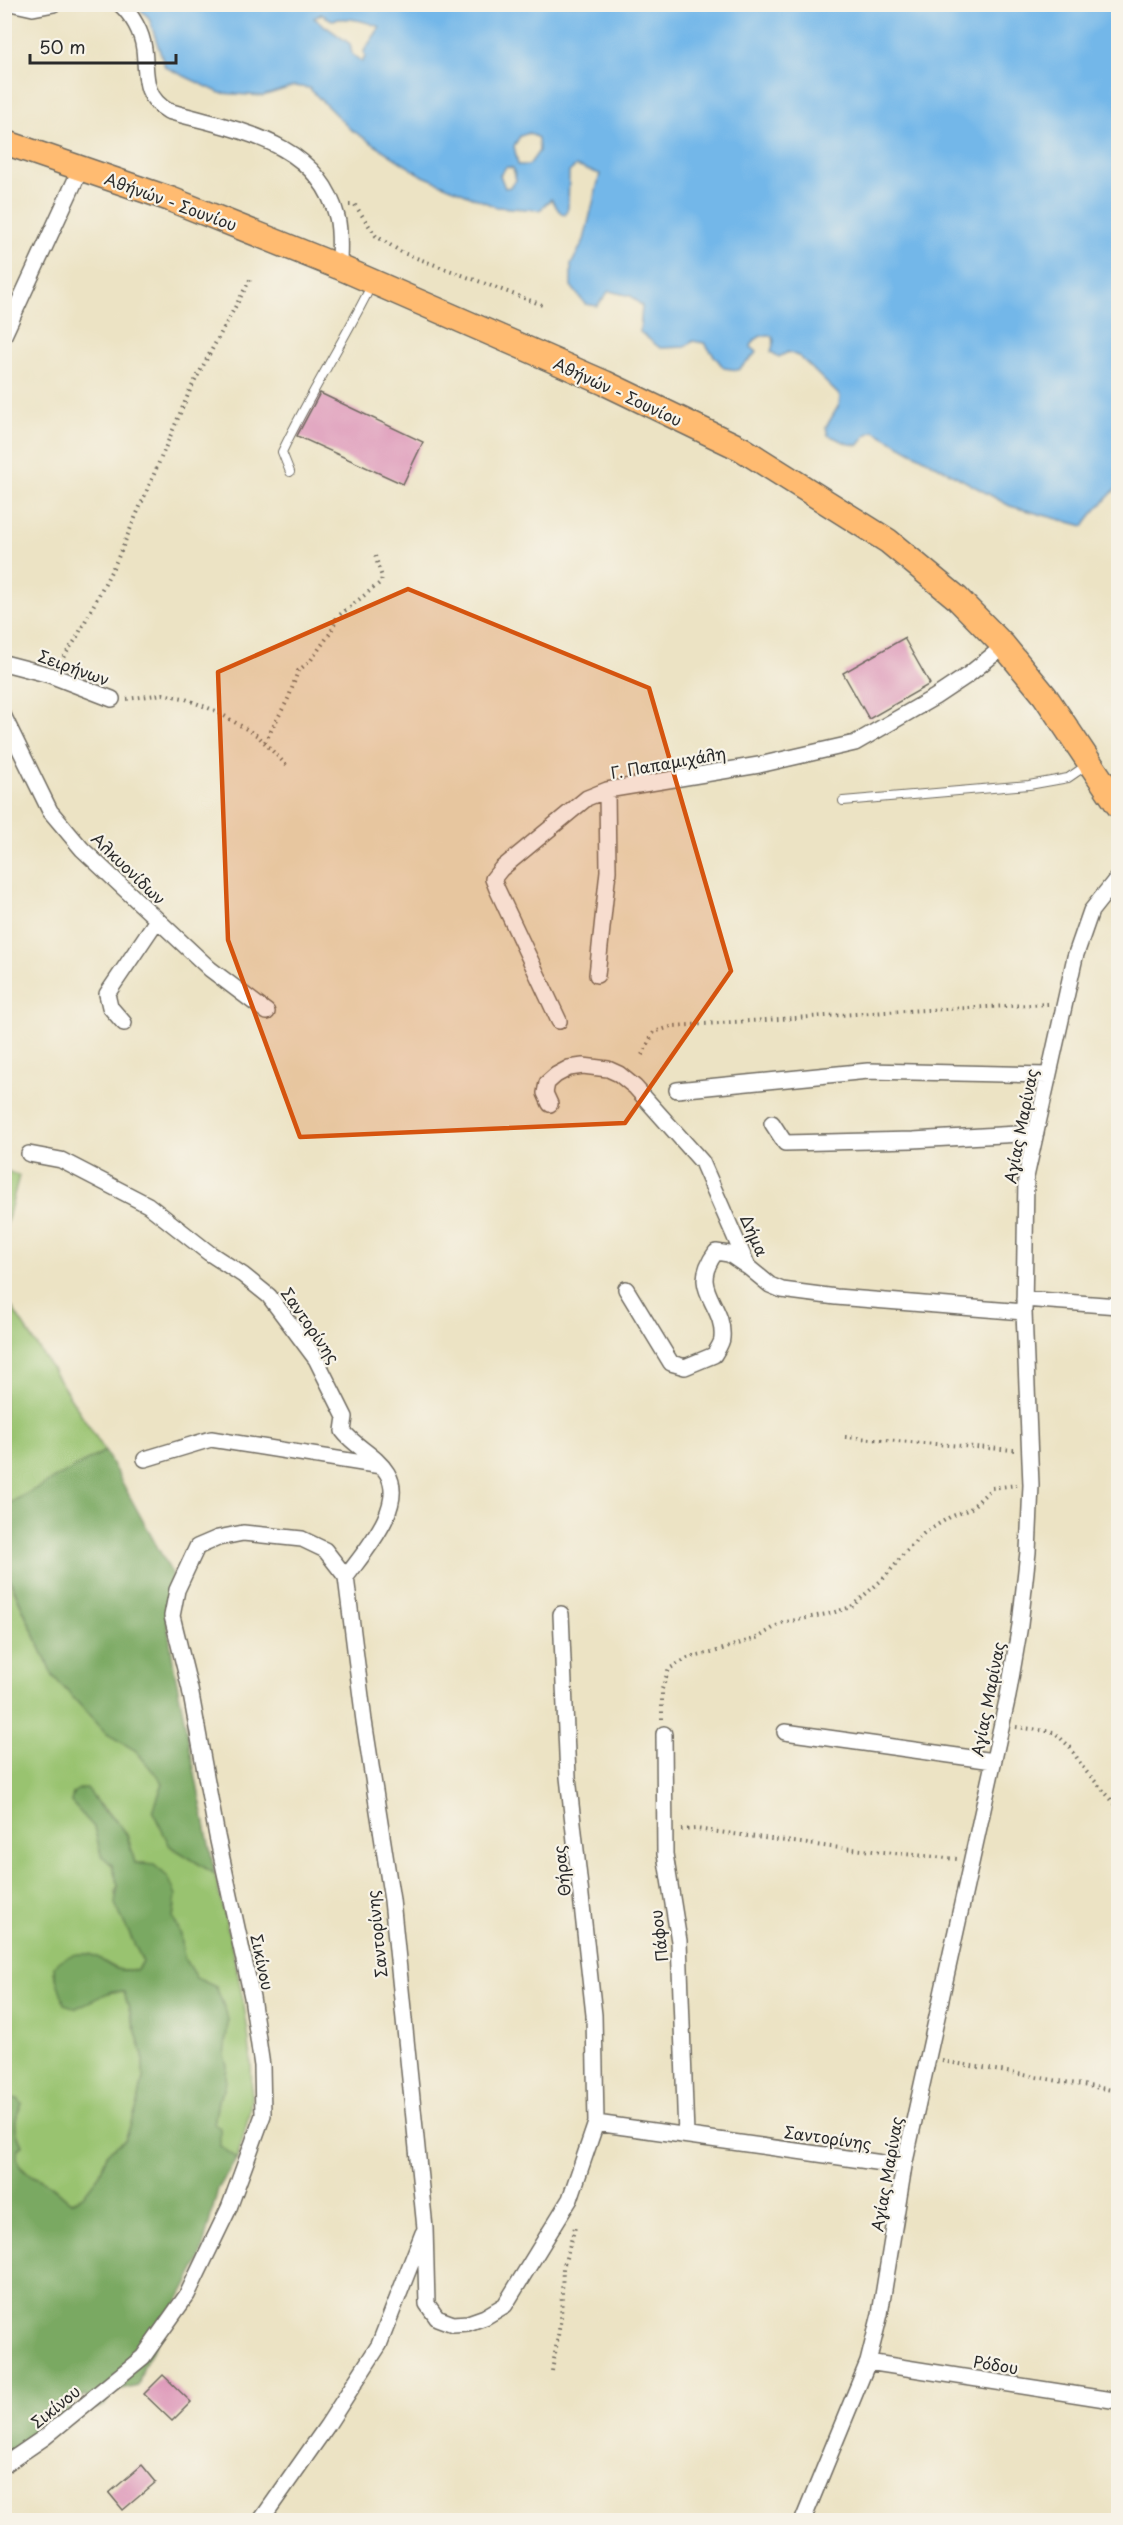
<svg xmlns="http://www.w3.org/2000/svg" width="1123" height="2525" font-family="'Playpen Sans',sans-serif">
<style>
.green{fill:#99c370;stroke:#62774e;stroke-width:1.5}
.forest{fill:#7aa962;stroke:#526a46;stroke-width:1.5}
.water{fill:#73b7e9;stroke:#4f718a;stroke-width:1.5;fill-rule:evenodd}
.building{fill:#dc92b6}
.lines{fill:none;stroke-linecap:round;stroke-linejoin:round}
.service-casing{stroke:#6f6b61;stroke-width:10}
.minor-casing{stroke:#6f6b61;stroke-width:18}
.primary-casing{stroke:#6f6b61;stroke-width:27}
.path{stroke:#6f6b61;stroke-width:4;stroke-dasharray:1.5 4.5;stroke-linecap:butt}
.service{stroke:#fff;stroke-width:8}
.minor{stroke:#fff;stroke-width:15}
.primary{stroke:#ffbb71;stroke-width:24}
.marked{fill:#d5540f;fill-opacity:0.2;stroke:#d5540f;stroke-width:4.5;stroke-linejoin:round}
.labels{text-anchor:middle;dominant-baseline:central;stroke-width:4.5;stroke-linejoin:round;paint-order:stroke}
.street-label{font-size:16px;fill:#2b2b2b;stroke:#f7f3e8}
</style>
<rect width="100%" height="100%" fill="#f7f3e8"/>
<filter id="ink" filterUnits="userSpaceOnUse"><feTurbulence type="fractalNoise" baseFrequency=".0167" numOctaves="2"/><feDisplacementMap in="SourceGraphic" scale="12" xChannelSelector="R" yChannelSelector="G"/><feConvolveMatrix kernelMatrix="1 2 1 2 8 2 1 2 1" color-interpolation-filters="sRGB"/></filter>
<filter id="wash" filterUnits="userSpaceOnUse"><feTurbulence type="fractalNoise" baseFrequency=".008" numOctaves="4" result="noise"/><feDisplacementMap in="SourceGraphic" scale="24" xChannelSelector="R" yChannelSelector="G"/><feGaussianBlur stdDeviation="1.35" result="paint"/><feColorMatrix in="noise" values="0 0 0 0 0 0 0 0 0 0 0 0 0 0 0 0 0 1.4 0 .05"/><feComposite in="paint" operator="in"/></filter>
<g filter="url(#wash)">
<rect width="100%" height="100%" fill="#ece3c4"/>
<path class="green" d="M5,1170L19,1176L5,1230Z
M4,1295L105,1451L5,1506H4Z
M4,1568L53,1676L107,1734L135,1750L163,1783L153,1812L170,1846L215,1874C230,1943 256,2031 251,2100C249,2120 243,2139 237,2158L220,2146L214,2124L218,2101L225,2088L227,2066L224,2055L228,2022L226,2012L216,1987L196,1978L184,1959L181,1935L173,1917L175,1906L145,1863H135C132,1854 131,1843 127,1835C119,1820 104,1812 95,1798L71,1802L94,1827L101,1854L112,1865L118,1885L115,1892L118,1910L143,1962L136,1970H119L90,1954H82L70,1956L54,1973L61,1990L64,2004C76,2001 115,1989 124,1992L143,2055V2078L138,2104L125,2140L108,2152L100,2174L83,2196L71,2202C63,2197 57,2189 49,2184C37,2177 1,2164 22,2145C14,2129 13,2120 22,2104L18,2099L5,2097Z"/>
<path class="forest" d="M105,1451L172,1574L166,1614L174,1668L215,1874L170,1846L153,1812L163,1783L135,1750L107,1734L53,1676L5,1568L4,1506Z
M79,1789H87L103,1810L121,1826L127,1835L135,1863L154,1865L168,1877L176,1895L173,1917L181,1935L184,1958L196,1978L216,1987L226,2012L228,2022L224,2055L227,2066L225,2088L218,2101L214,2124L220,2128V2146L237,2158L218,2189L199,2262L144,2366L138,2386L112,2392L105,2404L97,2409L85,2395L71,2403L74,2406L45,2430L43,2427L34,2430V2437L4,2463V2097L18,2099L22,2104C13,2120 14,2130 22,2146L18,2148C13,2173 32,2174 48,2184C57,2189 63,2197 71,2202L83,2196L100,2174L108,2152L125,2140L138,2104L143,2078V2055L124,1992L112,1991L76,2008L64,2004C62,1991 54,1979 54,1967C63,1955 83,1950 97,1957C104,1961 109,1967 117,1969C123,1971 130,1970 136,1970L143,1962L115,1904L118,1885L112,1865L101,1855L94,1827L71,1802L73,1793Z"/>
<path class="water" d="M142,4L1118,5V486C1107,500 1093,510 1084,526L1010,506L874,431L866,435L859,445L849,444L828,435L826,427L839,405L840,396L800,357L788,352L779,357L771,352L774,341L772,336H761L753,341L751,347L757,352L738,370L724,368L704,343L693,341L685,347L660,348L640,332L642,306L631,296L609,291L597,306L585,304L571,286V265L584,240L600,174L576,166L569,172L568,208L565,215L559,211L551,199L540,210L496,207L421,175L350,129L309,88L294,86L263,96L220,93L165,67L149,18L140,9ZM321,14L332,20C348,16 365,21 380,27L364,51L365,57L362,62L352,54L350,44L314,18ZM529,133L538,138L539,151L529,165H518L514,146L520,136ZM506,167L513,168L516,180L510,187L505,188L500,175Z"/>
<g id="blocks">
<path class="building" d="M320,393L423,442L403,484L297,436Z
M904,638L930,684L869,719L843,673Z
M163,2375L191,2402L172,2421L144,2394Z
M142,2465L156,2482L123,2510L109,2493Z"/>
</g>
</g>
<g filter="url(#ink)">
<use href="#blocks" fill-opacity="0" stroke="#6f6b61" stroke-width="1.5"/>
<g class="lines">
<g class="service-casing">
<path id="service" d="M290,472L282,452C309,395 344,341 372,284
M843,801L1029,785L1068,778L1087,765"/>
</g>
<g class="minor-casing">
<path id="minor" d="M15,4L33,8L54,4
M120,4C132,15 142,32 144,49C147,74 142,96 168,111C233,130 317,139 337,217C341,233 339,251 339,267
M4,335L81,168
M4,663L50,675L112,699
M4,717L50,811L82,849L210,969L267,1012
M597,975L608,871L607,790
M559,1021L497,889L493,879L501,869L587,798L607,790L759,765L855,743L935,697L968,675L1004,646
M124,1023L110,1007L107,994L157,920
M677,1090L868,1071L1048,1075
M550,1104L545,1093L547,1083L556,1075L569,1068L583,1066L608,1069L619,1074L635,1087L702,1162L748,1267L770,1285L782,1290L836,1297L1024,1312
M772,1123L785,1143L913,1140L1036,1133
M29,1154L61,1160L148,1205L209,1253L243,1275L269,1296L316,1359L345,1417L343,1431C355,1447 376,1455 387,1473C407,1505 364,1552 346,1577L364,1721L392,1900L425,2228L427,2304L437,2318L453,2324L468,2323L485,2317L505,2305L570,2199L596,2123L904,2166
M626,1289L671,1363L685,1367L714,1355C717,1350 722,1343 722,1338C725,1302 687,1291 716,1252L729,1254L748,1267
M1024,1299L1118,1306
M145,1459L211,1439L381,1466
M561,1614L568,1777L594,2015L596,2123
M785,1732L993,1761
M664,1734L665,1854L679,1941L686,2135
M868,2362L1118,2401
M4,2465L45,2437L143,2357L187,2295L229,2208L263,2115L262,2066L252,1997L217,1836L190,1689L172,1616L177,1590L197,1547L218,1538L243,1533L302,1539L325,1550L346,1577
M261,2520L327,2426L379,2345L423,2233
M803,2520L868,2362L880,2314L904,2166L1008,1696L1020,1625L1028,1552L1031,1485L1024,1312L1026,1177L1075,957L1091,911L1118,877"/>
</g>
<g class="primary-casing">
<path id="primary" d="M4,142L170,199L339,267L605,383L742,449L888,541L957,598L1004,646L1045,696L1118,805"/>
</g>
<path class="path" d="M349,205H355L376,236L403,253L545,306
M60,662L76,639L117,560L191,388L252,276
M127,699L163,694L183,698L216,711L258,736L289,768
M265,742L289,697L298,671L311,660L331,632L337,617L381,582L382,577L374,553
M642,1055L654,1032L674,1026L886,1012L1049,1004
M845,1437L1014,1450
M662,1719V1689L669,1669L688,1658L711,1653L759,1637L781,1623L832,1613L851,1607L885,1577L905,1552L924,1533L950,1517L970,1509L992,1488L1017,1485
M1016,1727L1054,1732L1070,1747L1084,1769L1118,1807
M681,1830L696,1829L831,1847L957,1859
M942,2061L1118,2091
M552,2371L561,2318L563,2268L576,2224"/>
<use href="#service" class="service"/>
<use href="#minor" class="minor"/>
<use href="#primary" class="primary"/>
</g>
</g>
<path class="marked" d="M408,589L649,688L731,971L625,1123L300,1137L228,940L218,672Z"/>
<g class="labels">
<g class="street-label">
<text transform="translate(171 201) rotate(20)">Αθήνών - Σουνίου</text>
<text transform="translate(618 391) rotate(25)">Αθήνών - Σουνίου</text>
<text transform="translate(74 667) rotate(20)">Σειρήνων</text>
<text transform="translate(668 762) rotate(-10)">Γ. Παπαμιχάλη</text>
<text transform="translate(129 868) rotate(44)">Αλκυονίδων</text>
<text transform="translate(1020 1126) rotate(-79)">Αγίας Μαρίνας</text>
<text transform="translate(755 1235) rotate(66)">Δήμα</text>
<text transform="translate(311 1325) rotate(55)">Σαντορίνης</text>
<text transform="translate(987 1699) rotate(-79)">Αγίας Μαρίνας</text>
<text transform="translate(561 1871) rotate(-97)">Θήρας</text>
<text transform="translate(376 1934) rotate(-96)">Σαντορίνης</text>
<text transform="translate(658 1936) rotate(-97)">Πάφου</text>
<text transform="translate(263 1962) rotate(78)">Σικίνου</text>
<text transform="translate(828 2137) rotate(8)">Σαντορίνης</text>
<text transform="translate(886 2174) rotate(-80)">Αγίας Μαρίνας</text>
<text transform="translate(996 2364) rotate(9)">Ρόδου</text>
<text transform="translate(55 2406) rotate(-39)">Σικίνου</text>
</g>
</g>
<rect width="1123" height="2525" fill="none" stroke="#f7f3e8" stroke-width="24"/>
<path d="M30 54v9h146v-9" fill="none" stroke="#2b2b2b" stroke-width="3"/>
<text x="39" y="54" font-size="18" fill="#2b2b2b" stroke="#f7f3e8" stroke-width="4.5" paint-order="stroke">50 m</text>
</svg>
